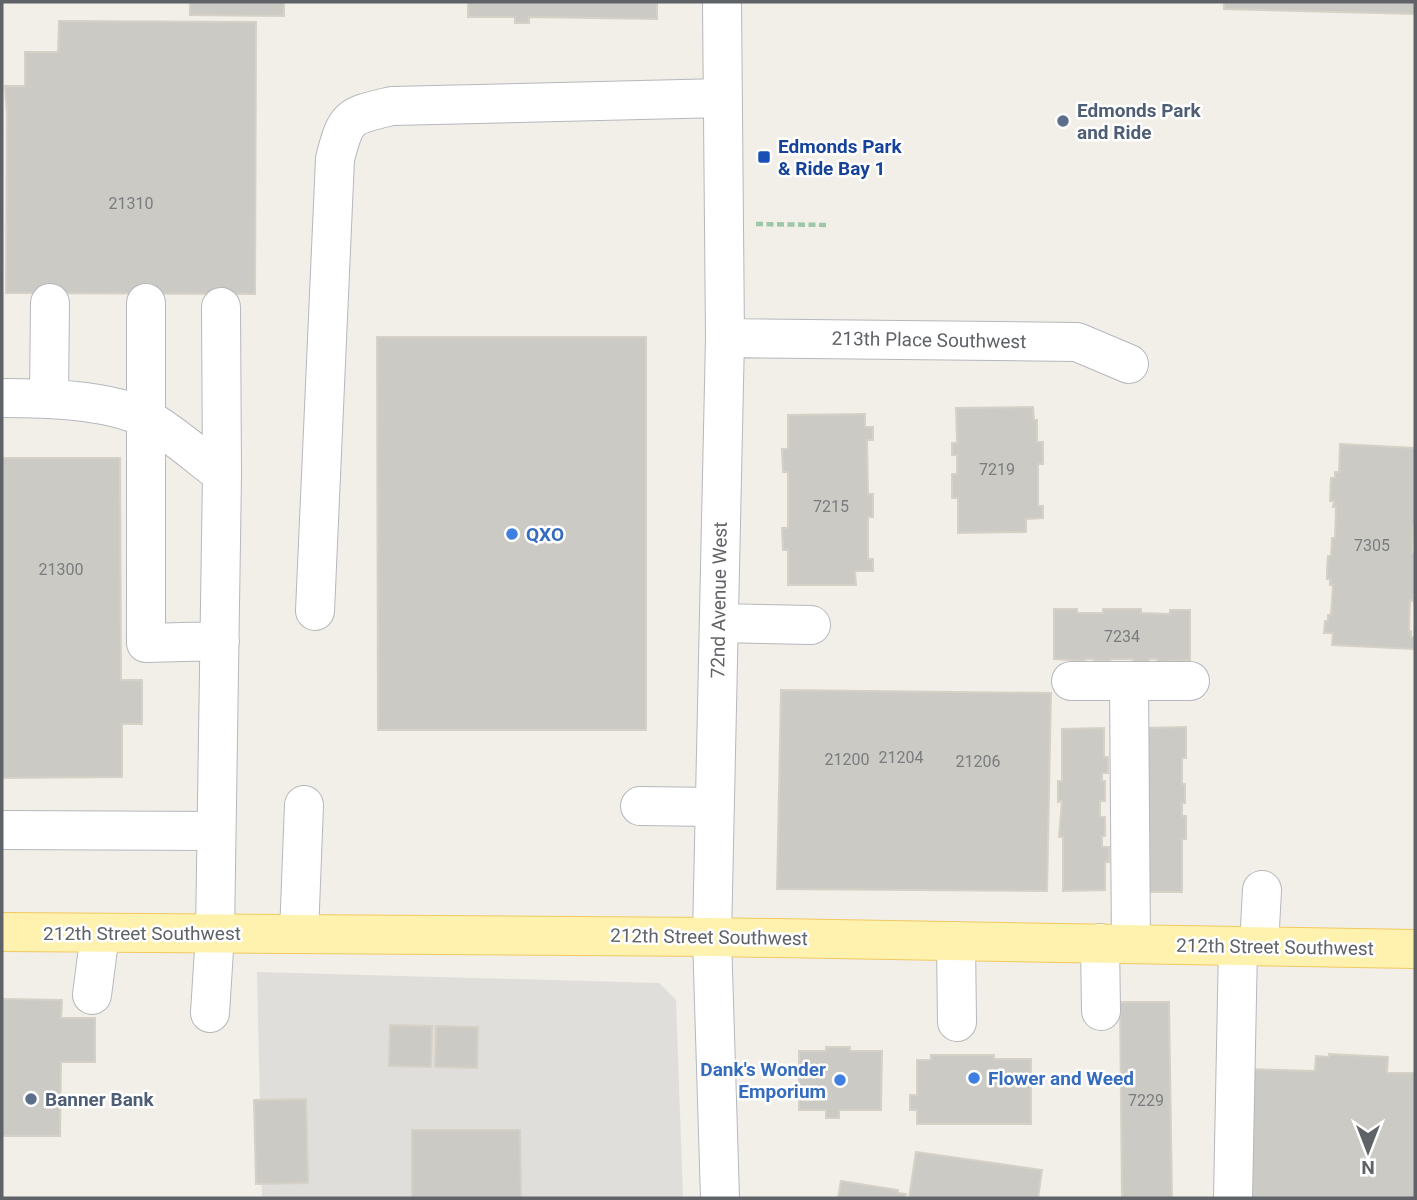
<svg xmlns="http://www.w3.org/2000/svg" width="1417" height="1200" font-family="Roboto,sans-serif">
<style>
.industrial{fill:#e0deda}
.building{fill:#cccac5;stroke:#d6d1c6;stroke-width:2}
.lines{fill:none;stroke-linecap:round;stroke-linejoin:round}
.minor-casing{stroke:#b5b8bc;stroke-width:40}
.major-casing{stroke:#f2c960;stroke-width:40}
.path{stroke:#9cc7a9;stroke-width:4.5;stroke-dasharray:7 3.5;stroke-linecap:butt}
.minor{stroke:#fff;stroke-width:38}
.major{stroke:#fff2af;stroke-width:38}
.service-dot{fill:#5c6f8a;stroke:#fff;stroke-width:2.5}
.transit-dot{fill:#1a4fb4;stroke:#fff;stroke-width:2.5}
.shop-dot{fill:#3f7fe0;stroke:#fff;stroke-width:2.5}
.labels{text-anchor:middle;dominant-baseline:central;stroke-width:5;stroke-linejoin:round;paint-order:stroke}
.number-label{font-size:16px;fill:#7a7d7f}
.service-label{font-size:19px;font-weight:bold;fill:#4e5e75;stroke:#fff;text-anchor:start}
.transit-label{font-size:19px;font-weight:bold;fill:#164399;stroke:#fff;text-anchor:start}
.street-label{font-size:19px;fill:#5f6368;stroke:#fff}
.shop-label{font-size:19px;font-weight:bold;fill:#366cbe;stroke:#fff;text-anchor:start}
</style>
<rect width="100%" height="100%" fill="#f1efe8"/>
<path class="industrial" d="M257,972L659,983L676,1000L683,1198H262Z"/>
<path class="building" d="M190,2H284V16L190,15Z
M468,2H657V19L529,17V23H515V17H468Z
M1224,2H1415V14L1224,9Z
M59,21L256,22L255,294L6,293L7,114L5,86H25V52H58Z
M377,337H646V730H378Z
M1033,407L1034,420H1037V442H1043V464H1038V506H1043V518L1026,519V532L958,533V498H952V474H957V455H952V443H957L956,408Z
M865,414V427H873V440H867L868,494H873V517H868V559H873V571H855L856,585H788V550H783L782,528H788V472H783L782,449H788V415Z
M1340,444L1415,448V525H1413L1412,553H1414L1415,595H1413V601L1410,600L1409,631H1411V637H1415L1414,649L1332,645L1333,633H1324L1325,621H1328V615H1331L1333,585H1330V579H1327V568L1328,556H1331L1332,538H1335L1336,507H1333L1334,501H1330L1331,478H1335V472H1339Z
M2,458H120L121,680H142V724H122V777L2,778Z
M1054,609H1077V613H1103V609H1141V613L1170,614V610H1190V660L1157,662V659H1149V662L1133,661V659H1110V661H1094V659H1085V661L1054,659Z
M781,690L1051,693L1047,891L777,889Z
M1186,727V758H1182V784H1185V803H1182V816H1186V839H1182V892H1140L1139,728Z
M1104,728V757H1108V773H1102V781H1105V801H1100V817H1105V836H1102V847H1109V862H1105V890L1063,891V837H1059L1062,801L1058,802V781H1062V729Z
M2,999L62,1000L61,1018H95V1062H61L60,1136H2Z
M1120,1002H1169L1172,1198H1122Z
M390,1025L432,1026L431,1067L389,1066Z
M436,1026L478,1027L477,1068L435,1067Z
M826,1047H850V1051H882L881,1110H839V1118H826V1110H799V1051H826Z
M1329,1054L1388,1057L1387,1073H1415V1198H1239L1240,1069L1315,1071L1316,1056L1329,1057Z
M931,1055H994V1059H1031V1124H917V1110H910V1095H917V1060H931Z
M306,1099L308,1183L256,1184L254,1100Z
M412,1130H520L521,1198H412Z
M916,1152L1042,1170L1038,1198H909Z
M841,1181L898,1190V1193L906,1194L905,1198H838Z"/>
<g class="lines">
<g class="minor-casing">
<path id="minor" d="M146,303V643L220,641
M725,338L1077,342L1129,364
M2,398C44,398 109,399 147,419C170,431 200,458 222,474
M49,399L50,303
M315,611L335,159C346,115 349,116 392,106L723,98
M719,623L811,625
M1071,681H1190
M1129,681L1131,944
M640,806L715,807
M2,830L216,831
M299,934L304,805
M956,941L957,1022
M1100,943L1101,1011
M1259,946L1262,890
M92,995L100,933
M210,1013L215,934L222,474L221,307
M720,1198L712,937L725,338L722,2
M1233,1198L1238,946"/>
</g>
<g class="major-casing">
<path id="major" d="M2,932L712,937L1415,949"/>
</g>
<path class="path" d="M756,224L828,225"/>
<use href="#minor" class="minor"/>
<use href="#major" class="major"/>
</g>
<g class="service-dot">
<circle cx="1063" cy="121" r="7"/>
<circle cx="31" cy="1099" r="7"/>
</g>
<rect class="transit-dot" x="757" y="150" width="14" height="14" rx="3.5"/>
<g class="shop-dot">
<circle cx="512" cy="534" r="7"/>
<circle cx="974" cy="1078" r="7"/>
<circle cx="840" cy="1080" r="7"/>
</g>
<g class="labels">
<g class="number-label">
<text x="131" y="203">21310</text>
<text x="997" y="469">7219</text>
<text x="831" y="506">7215</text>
<text x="1372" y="545">7305</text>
<text x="61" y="569">21300</text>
<text x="1122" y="636">7234</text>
<text x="901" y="757">21204</text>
<text x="847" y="759">21200</text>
<text x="978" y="761">21206</text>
<text x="1146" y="1100">7229</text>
</g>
<g class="service-label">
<text x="1077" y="110">Edmonds Park<tspan x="1077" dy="22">and Ride</tspan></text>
<text x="45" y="1099">Banner Bank</text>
</g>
<g class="transit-label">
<text x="778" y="146">Edmonds Park<tspan x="778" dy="22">&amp; Ride Bay 1</tspan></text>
</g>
<g class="street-label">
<text transform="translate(929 340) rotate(1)">213th Place Southwest</text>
<text transform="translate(719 600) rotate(-89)">72nd Avenue West</text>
<text x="142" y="933">212th Street Southwest</text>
<text transform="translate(709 937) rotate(1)">212th Street Southwest</text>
<text transform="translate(1275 947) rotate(1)">212th Street Southwest</text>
</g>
<g class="shop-label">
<text x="526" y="534">QXO</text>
<text x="826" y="1069" text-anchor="end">Dank's Wonder<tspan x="826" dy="22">Emporium</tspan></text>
<text x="988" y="1078">Flower and Weed</text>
</g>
</g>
<rect width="1417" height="1200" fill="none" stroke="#5f6368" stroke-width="7"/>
<g transform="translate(1368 1151) rotate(180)" stroke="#ffffff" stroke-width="5" paint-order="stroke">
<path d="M0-5L12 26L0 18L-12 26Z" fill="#5f6368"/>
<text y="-10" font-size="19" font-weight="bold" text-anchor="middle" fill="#5f6368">N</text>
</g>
</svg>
